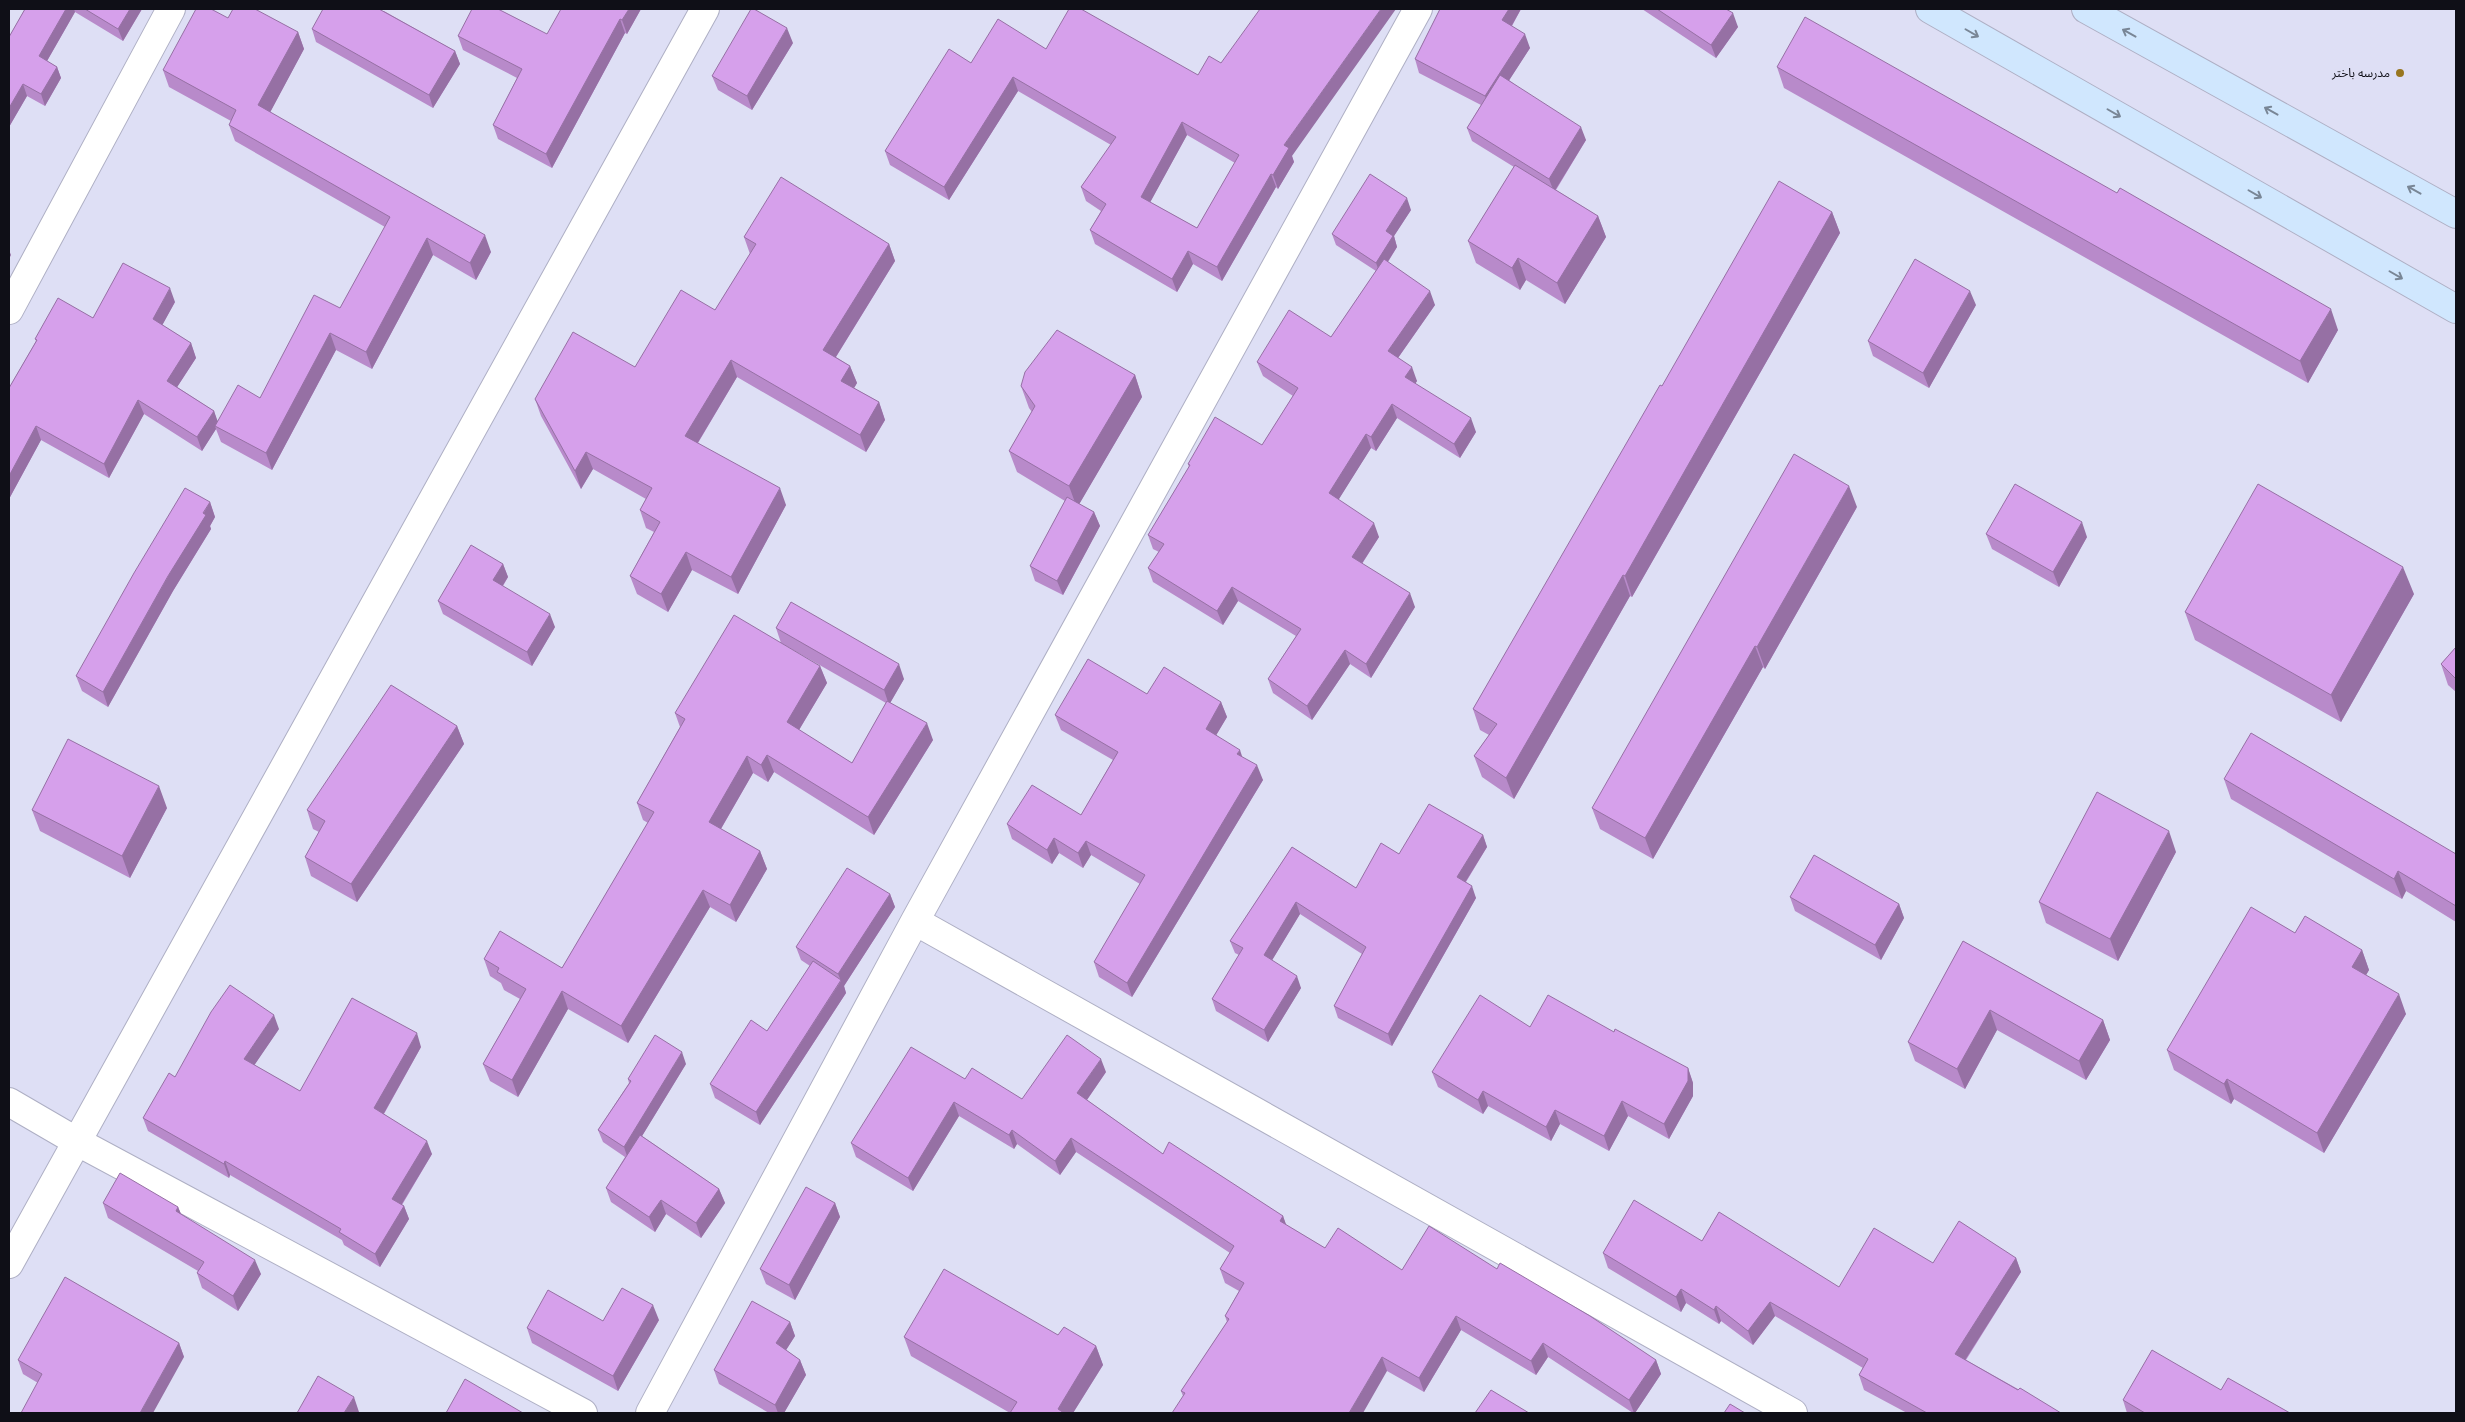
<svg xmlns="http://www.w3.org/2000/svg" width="2465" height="1422" font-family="'Nunito Sans','Noto Sans Arabic',sans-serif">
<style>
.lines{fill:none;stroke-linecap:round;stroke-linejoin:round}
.street-casing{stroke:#aeafc4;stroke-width:30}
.secondary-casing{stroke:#aeafc4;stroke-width:30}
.street{stroke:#fff;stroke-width:28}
.secondary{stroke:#d0e7fe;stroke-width:28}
.wall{fill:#b88aca;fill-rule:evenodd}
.shaded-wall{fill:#9670a4}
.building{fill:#d6a0eb;stroke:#9670a4;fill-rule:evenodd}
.oneway{stroke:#798696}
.poi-dot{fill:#98761f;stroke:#dedff5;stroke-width:2}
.labels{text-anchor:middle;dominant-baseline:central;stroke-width:5;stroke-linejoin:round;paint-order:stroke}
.poi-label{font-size:12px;fill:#0f0f17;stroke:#dedff5;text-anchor:end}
</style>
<rect width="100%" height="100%" fill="#dedff5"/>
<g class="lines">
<g class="street-casing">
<path id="street" d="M9,310L171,9
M915,921L1793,1413
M9,1102L76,1141L583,1413
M9,1264L705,9
M650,1413L915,921L1418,9"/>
</g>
<g class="secondary-casing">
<path id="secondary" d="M1930,9L2456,309
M2086,9L2456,214"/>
</g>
<use href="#street" class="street"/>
<use href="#secondary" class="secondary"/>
</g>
<path class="wall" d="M25,9H142L123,41L75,12L47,61L57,67L61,78L45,106L27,96L9,127V37Z
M641,9L627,34L625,33L552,168L498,139L493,125L517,78L463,50L458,36L547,34Z
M1440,9H1521L1512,26L1530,48L1509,80L1586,140L1556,190L1598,216L1606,237L1565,304L1526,280L1520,290L1476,263L1468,241L1514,167L1472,141L1467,128L1481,105L1419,73L1415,59Z
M1642,9H1726L1738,27L1716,58Z
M384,11L455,51L460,64L433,108L316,42L312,29Z
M228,18L298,32L304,49L270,112L491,252L476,280L433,255L372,369L336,350L272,470L221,442L216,429L202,451L144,414L109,478L41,440L9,499V388L36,341L35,339L93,318L175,302L162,325L191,343L196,358L177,387L214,411L217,421L260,398L340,308L385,227L235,141L229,125L231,121L169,87L163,70Z
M793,43L752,110L718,90L712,76Z
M1046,49L1292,156L1294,162L1278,189L1276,187L1222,281L1193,264L1177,292L1095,244L1090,230L1101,211L1086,201L1081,187L1111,145L1018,91L949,200L890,165L885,151L971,63ZM1187,135L1235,163L1197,228L1150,202Z
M1777,67L2338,330L2308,383L1784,88Z
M1411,210L1394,236L1397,247L1388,262L1435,305L1398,358L1417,381L1415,384L1476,432L1460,458L1397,418L1376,451L1371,448L1338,500L1379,537L1362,564L1415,607L1371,678L1350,664L1312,720L1273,693L1268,679L1296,636L1238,601L1223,625L1153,582L1148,568L1159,552L1153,549L1148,535L1189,467L1188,464L1262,445L1293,396L1263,376L1257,362L1331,337L1376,271L1336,245L1332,234Z
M1832,212L1840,233L1632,597L1630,596L1514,799L1482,777L1474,756L1489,735L1480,730L1473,709L1662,386Z
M744,237L889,244L895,261L836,357L850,366L857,383L854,388L879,402L885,420L866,452L737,377L698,443L786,505L738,594L692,570L668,612L637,594L630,576L654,532L646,528L640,510L646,499L593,469L581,489L541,416L535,399L635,367L715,310L750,254Z
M1976,305L1929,388L1873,356L1868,341Z
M1135,375L1142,397L1079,504L1094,512L1100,526L1063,595L1035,581L1030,566L1065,501L1017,472L1009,451L1032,412L1029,408L1021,386Z
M210,502L215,517L210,526L211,529L173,591L108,707L82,691L76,676Z
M1857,507L1765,669L1763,667L1653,859L1600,829L1592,808Z
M1986,534L2087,537L2059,587L1992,549Z
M503,564L508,577L503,586L555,627L532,666L443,614L438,601Z
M2414,594L2341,722L2195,640L2185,612Z
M776,628L904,679L890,703L933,740L874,835L774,772L768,782L753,773L721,829L760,851L767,869L736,922L710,907L628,1043L568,1009L518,1097L490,1081L483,1064L520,999L504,990L501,983L490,976L484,959L562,968L648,823L643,820L637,803L680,727L675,713L820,666L827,683L799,730L852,763L886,703L781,643Z
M2456,647V692L2448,685L2441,664Z
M1147,694L1221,702L1227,717L1216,735L1242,757L1263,780L1132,997L1099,977L1094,962L1140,884L1091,855L1083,868L1059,853L1052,864L1012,839L1007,824L1081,815L1113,760L1061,730L1055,715Z
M457,726L464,744L357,902L311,876L305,857L319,832L313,829L307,810Z
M2224,779L2456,854V922L2406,891L2402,899L2231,799Z
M167,808L130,878L40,831L32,810Z
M1483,835L1487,847L1466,882L1476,898L1392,1046L1338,1018L1334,1006L1362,954L1300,914L1272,960L1301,988L1268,1042L1216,1011L1212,999L1239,955L1235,953L1230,941L1292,847L1356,888L1399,854Z
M2176,852L2118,961L2046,923L2039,902Z
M890,894L895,907L844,986L846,993L760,1125L715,1098L710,1084L767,1031L810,966L801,960L796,947Z
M1790,897L1899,904L1904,918L1881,960L1795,911Z
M2295,933L2362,950L2369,970L2366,975L2406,1014L2324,1153L2234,1099L2231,1104L2174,1070L2167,1050Z
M1963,941L2103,1020L2110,1040L2086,1080L1997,1030L1965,1089L1915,1061L1908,1042Z
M1530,1027L1614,1032L1688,1068L1693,1083V1096L1669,1139L1628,1116L1609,1151L1560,1124L1551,1141L1488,1106L1483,1114L1438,1087L1432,1072Z
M279,1029L254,1065L300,1091L421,1047L384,1114L432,1154L402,1205L404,1206L409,1219L380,1267L344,1245L342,1240L230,1175L229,1178L148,1131L143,1118L175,1077Z
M686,1064L642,1136L719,1189L725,1203L701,1238L666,1214L655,1232L611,1202L606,1188L625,1157L603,1142L598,1130L629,1083L628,1079Z
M1106,1072L1087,1100L1163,1154L1283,1216L1286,1225L1325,1248L1402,1270L1497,1269L1656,1360L1661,1374L1635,1413H1633L1548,1357L1536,1375L1461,1330L1424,1392L1387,1371L1183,1396L1181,1391L1227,1322L1225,1316L1239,1291L1225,1283L1220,1269L1230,1253L1076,1152L1060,1175L1017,1144L1014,1149L959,1116L913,1191L856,1157L851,1143L965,1079L1022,1099Z
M103,1203L178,1207L181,1214L261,1274L238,1311L202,1288L197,1273L198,1271L108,1218Z
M835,1203L840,1217L795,1300L766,1284L760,1269Z
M1702,1241L1839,1287L1933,1263L2016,1258L2021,1272L1966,1360L2061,1413H1907L1864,1390L1859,1375L1863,1368L1775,1316L1753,1345L1721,1321L1719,1324L1686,1303L1681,1312L1608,1268L1603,1253Z
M659,1320L618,1391L532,1343L527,1328L603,1321Z
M790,1322L795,1336L786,1350L800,1360L806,1375L784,1413H769L719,1384L714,1370Z
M1058,1335L1096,1346L1103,1365L1073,1413H1010L911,1356L904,1337Z
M179,1343L184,1357L38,1383L23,1374L18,1360Z
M2221,1390L2290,1413H2127L2123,1400Z"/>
<path class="shaded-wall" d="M66,9H74L75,12L43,68L39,56Z
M130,9H142L123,41L118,29Z
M629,9H641L627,34L622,20Z
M1381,9H1396L1292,156L1294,162L1278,189L1273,175L1284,145Z
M1509,9H1521L1507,34L1502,20Z
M1733,13L1738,27L1716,58L1711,45Z
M620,19L625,33L552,168L546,154Z
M787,28L793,43L752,110L747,96Z
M298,32L304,49L265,122L258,105Z
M1525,34L1530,48L1490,110L1485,96Z
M455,51L460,64L433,108L429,95Z
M57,67L61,78L45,106L41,94Z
M1013,77L1018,91L949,200L944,187Z
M23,84L27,96L9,127V108Z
M1182,122L1187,135L1146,210L1141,197Z
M1581,127L1586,140L1554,192L1549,179Z
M1271,174L1276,187L1222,281L1217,267Z
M1407,198L1411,210L1394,236L1397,247L1380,274L1376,263L1386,231Z
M1832,212L1840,233L1632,597L1625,576Z
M1598,216L1606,237L1565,304L1557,283Z
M485,235L491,252L476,280L470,263Z
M427,238L433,255L372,369L366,352Z
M889,244L895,261L829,368L823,350Z
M9,250L11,255L9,259Z
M1188,251L1193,264L1177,292L1172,279Z
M1518,258L1526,280L1520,290L1512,268Z
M170,288L175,302L158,333L153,319Z
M1430,291L1435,305L1393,365L1388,351Z
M1970,291L1976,305L1929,388L1923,373Z
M2331,309L2338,330L2308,383L2300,361Z
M330,333L336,350L272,470L266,453Z
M191,343L196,358L172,395L167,381Z
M731,360L737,377L691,454L685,436Z
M850,366L857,383L848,398L841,381Z
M1412,367L1417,381L1410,391L1405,377Z
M1135,375L1142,397L1077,508L1069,486Z
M138,400L144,414L109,478L104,464Z
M879,402L885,420L866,452L860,435Z
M1392,404L1397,418L1376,451L1371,437Z
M214,411L219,425L215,426L216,429L202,451L197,437Z
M1471,418L1476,432L1460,458L1454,444Z
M36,426L41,440L9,499V476Z
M1366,434L1371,448L1334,507L1329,493Z
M586,452L593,469L581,489L575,471Z
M1849,486L1857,507L1765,669L1757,647Z
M780,488L786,505L738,594L731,577Z
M210,502L215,517L210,526L211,529L173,591L108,707L103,692Z
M1094,512L1100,526L1063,595L1057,581Z
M2082,522L2087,537L2059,587L2053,572Z
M1374,523L1379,537L1357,571L1352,557Z
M686,552L692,570L668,612L661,594Z
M503,564L508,577L498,593L493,580Z
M2403,567L2414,594L2341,722L2331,695Z
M1623,575L1630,596L1514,799L1506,778Z
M1232,587L1238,601L1223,625L1217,611Z
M1410,593L1415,607L1371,678L1366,664Z
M550,614L555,627L532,666L527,652Z
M1755,646L1763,667L1653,859L1645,838Z
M1345,650L1350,664L1312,720L1307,706Z
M899,664L904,679L889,705L884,690Z
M820,666L827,683L793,740L787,722Z
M1221,702L1227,717L1211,744L1206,729Z
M927,723L933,740L874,835L868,817Z
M457,726L464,744L357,902L351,884Z
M1240,750L1245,765L1237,754Z
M767,755L774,772L768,782L761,765Z
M747,756L753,773L715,839L709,822Z
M1257,765L1263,780L1132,997L1127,983Z
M159,786L167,808L130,878L122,856Z
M2169,831L2176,852L2118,961L2110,939Z
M1483,835L1487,847L1461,889L1457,877Z
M1054,838L1059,853L1052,864L1047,850Z
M1086,841L1091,855L1083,868L1078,853Z
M760,851L767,869L736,922L730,905Z
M2398,871L2406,891L2402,899L2394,879Z
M1472,886L1476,898L1392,1046L1388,1034Z
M703,890L710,907L628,1043L621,1026Z
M890,894L895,907L844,986L846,993L760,1125L756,1112L841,981L838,974Z
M1296,902L1300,914L1268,967L1264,955Z
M1899,904L1904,918L1881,960L1875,945Z
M2362,950L2369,970L2359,987L2352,967Z
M1297,976L1301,988L1268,1042L1264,1030Z
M562,991L568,1009L518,1097L512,1080Z
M2399,994L2406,1014L2324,1153L2317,1133Z
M1990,1010L1997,1030L1965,1089L1957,1069Z
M274,1015L279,1029L249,1073L244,1059Z
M2103,1020L2110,1040L2086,1080L2079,1061Z
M417,1033L421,1047L379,1122L374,1108Z
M682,1052L686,1064L628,1159L624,1147Z
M1101,1059L1106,1072L1082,1107L1077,1093Z
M1688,1068L1693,1083V1096L1669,1139L1664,1124Z
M2227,1079L2234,1099L2231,1104L2224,1084Z
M1483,1091L1488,1106L1483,1114L1478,1100Z
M1622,1101L1628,1116L1609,1151L1604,1136Z
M954,1102L959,1116L913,1191L908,1178Z
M1555,1110L1560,1124L1551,1141L1546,1127Z
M1012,1130L1017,1144L1014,1149L1009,1135Z
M1071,1138L1076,1152L1060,1175L1055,1161Z
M427,1141L432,1154L397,1212L392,1199Z
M225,1161L230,1175L229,1178L224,1164Z
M719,1189L725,1203L701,1238L696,1223Z
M661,1200L666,1214L655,1232L649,1217Z
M835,1203L840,1217L795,1300L789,1285Z
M404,1206L409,1219L380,1267L375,1254Z
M178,1207L184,1221L176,1211Z
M1283,1216L1288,1230L1280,1221Z
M2016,1258L2021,1272L1960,1368L1955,1354Z
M255,1260L261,1274L238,1311L233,1296Z
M1681,1289L1686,1303L1681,1312L1676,1297Z
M1770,1302L1775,1316L1753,1345L1748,1331Z
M653,1305L659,1320L618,1391L613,1376Z
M1716,1306L1721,1321L1719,1324L1714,1310Z
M1456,1316L1461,1330L1424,1392L1419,1378Z
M790,1322L795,1336L781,1358L776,1343Z
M179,1343L184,1357L153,1413H140Z
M1543,1343L1548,1357L1536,1375L1531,1361Z
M1096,1346L1103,1365L1073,1413H1059L1058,1409Z
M1382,1357L1387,1371L1363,1413H1349Z
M800,1360L806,1375L784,1413H778L775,1405Z
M1656,1360L1661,1374L1635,1413H1634L1629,1400Z
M354,1397L359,1412L358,1413H344Z"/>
<path class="building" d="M25,9H66L39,56L57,67L41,94L23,84L9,108V37Z
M85,9H130L118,29Z
M196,9H211L228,18L233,9H255L298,32L258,105L485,235L470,263L427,238L366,352L330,333L266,453L215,426L238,385L260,398L314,295L340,308L390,217L229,125L236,110L163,70Z
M323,9H379L455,51L429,95L312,29Z
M472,9H498L547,34L561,9H629L622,20L620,19L546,154L493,125L522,69L458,36Z
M751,9H754L787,28L747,96L712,76Z
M1069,9H1081L1198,75L1209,56L1221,63L1260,9H1381L1284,145L1289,148L1273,175L1271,174L1217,267L1188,251L1172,279L1090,230L1106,204L1081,187L1116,137L1013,77L944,187L885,151L949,49L971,63L998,19L1046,49ZM1182,122L1239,155L1197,228L1141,197Z
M1440,9H1509L1502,20L1525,34L1485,96L1415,59Z
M1657,9H1726L1733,13L1711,45Z
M1805,17L2117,193L2120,188L2331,309L2300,361L1777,67Z
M1500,75L1581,127L1549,179L1467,128Z
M1515,165L1598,216L1557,283L1518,258L1512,268L1468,241Z
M1370,174L1407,198L1386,231L1393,236L1376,263L1332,234Z
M781,177L889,244L823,350L850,366L841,381L879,402L860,435L731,360L685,436L780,488L731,577L686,552L661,594L630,576L660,522L640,510L652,488L586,452L575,471L535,399L573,332L635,367L681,290L715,310L756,244L744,237Z
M1779,181L1832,212L1625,576L1623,575L1506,778L1474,756L1497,724L1473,709L1660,385L1662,386Z
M1384,259L1430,291L1388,351L1412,367L1405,377L1471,418L1454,444L1392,404L1371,437L1366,434L1329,493L1374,523L1352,557L1410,593L1366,664L1345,650L1307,706L1268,679L1301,629L1232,587L1217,611L1148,568L1164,544L1148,535L1190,465L1188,464L1215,417L1262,445L1298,388L1257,362L1289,310L1331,337Z
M1915,259L1970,291L1923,373L1868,341Z
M123,263L170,288L153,319L191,343L167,381L214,411L197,437L138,400L104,464L36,426L9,476V388L37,340L35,339L58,298L93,318Z
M1057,330L1135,375L1069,486L1009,451L1035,406L1021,386L1025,372Z
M1794,454L1849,486L1757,647L1755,646L1645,838L1592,808Z
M2015,484L2082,522L2053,572L1986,534Z
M2258,484L2403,567L2331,695L2185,612Z
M185,488L210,502L203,513L206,515L168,576L103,692L76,676L134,573Z
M1067,497L1094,512L1057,581L1030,566Z
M471,545L503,564L493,580L550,614L527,652L438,601Z
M791,602L899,664L884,690L776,628Z
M734,615L820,666L787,722L852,763L887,701L927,723L868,817L767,755L761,765L747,756L709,822L760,851L730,905L703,890L621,1026L562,991L512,1080L483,1064L526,989L497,972L499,968L484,959L500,931L562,968L654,812L637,803L685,719L675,713Z
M2456,647V679L2441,664Z
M1088,659L1147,694L1164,667L1221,702L1206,729L1240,750L1237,754L1257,765L1127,983L1094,962L1145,875L1086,841L1078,853L1054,838L1047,850L1007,824L1032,785L1081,815L1118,752L1055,715Z
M391,685L457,726L351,884L305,857L325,821L307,810Z
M2251,733L2456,854V906L2398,871L2394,879L2224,779Z
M68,739L159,786L122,856L32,810Z
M2097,792L2169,831L2110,939L2039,902Z
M1429,804L1483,835L1457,877L1472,886L1388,1034L1334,1006L1366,947L1296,902L1264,955L1297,976L1264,1030L1212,999L1243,948L1230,941L1292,847L1356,888L1381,843L1399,854Z
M1814,855L1899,904L1875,945L1790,897Z
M847,868L890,894L838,974L796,947Z
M2251,907L2295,933L2305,916L2362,950L2352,967L2399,994L2317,1133L2227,1079L2224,1084L2167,1050Z
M1963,941L2103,1020L2079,1061L1990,1010L1957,1069L1908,1042Z
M813,961L841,980L756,1112L710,1084L751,1020L767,1031Z
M230,985L274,1015L244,1059L300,1091L352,998L417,1033L374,1108L427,1141L392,1199L404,1206L375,1254L339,1232L341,1229L225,1161L224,1164L143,1118L169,1073L175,1077L211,1012Z
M1480,995L1530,1027L1548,995L1614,1032L1615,1029L1688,1068V1081L1664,1124L1622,1101L1604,1136L1555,1110L1546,1127L1483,1091L1478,1100L1432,1072Z
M655,1035L682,1052L624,1147L598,1130L631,1081L628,1079Z
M1067,1035L1101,1059L1077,1093L1163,1154L1169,1142L1283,1216L1280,1221L1325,1248L1338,1228L1402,1270L1429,1226L1497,1269L1500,1263L1590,1316L1656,1360L1629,1400L1543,1343L1531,1361L1456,1316L1419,1378L1382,1357L1349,1413H1172L1185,1393L1181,1391L1229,1319L1225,1316L1244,1283L1220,1269L1234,1246L1071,1138L1055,1161L1012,1130L1009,1135L954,1102L908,1178L851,1143L911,1047L965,1079L972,1068L1022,1099Z
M640,1135L719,1189L696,1223L661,1200L649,1217L606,1188Z
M120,1173L178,1207L176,1211L255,1260L233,1296L197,1273L204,1262L103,1203Z
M806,1187L835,1203L789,1285L760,1269Z
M1634,1200L1702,1241L1719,1212L1839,1287L1874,1228L1933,1263L1959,1221L2016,1258L1955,1354L2018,1390L2020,1388L2061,1413H1927L1859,1375L1868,1359L1770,1302L1748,1331L1716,1306L1714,1310L1681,1289L1676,1297L1603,1253Z
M944,1269L1058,1335L1064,1327L1096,1346L1058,1409L1064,1413H1010L1017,1402L904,1337Z
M65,1277L179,1343L140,1413H21L42,1374L18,1360Z
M622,1288L653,1305L613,1376L527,1328L548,1290L603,1321Z
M752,1301L790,1322L776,1343L800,1360L775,1405L714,1370Z
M2152,1350L2221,1390L2228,1378L2290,1413H2145L2123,1400Z
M318,1376L354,1397L344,1413H297Z
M465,1379L523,1413H446Z
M1491,1390L1529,1413H1475Z
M1730,1404L1745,1413H1724Z"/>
<defs><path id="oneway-shaft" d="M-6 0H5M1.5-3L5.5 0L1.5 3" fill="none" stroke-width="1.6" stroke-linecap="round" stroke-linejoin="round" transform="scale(1.25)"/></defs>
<g class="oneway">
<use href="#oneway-shaft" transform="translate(1972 33) rotate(30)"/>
<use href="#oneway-shaft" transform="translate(2129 33) rotate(-151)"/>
<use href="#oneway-shaft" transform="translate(2271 111) rotate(-151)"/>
<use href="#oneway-shaft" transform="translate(2114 113) rotate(30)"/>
<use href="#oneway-shaft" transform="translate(2414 190) rotate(-151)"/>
<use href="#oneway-shaft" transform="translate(2255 194) rotate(30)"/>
<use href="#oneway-shaft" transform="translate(2396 275) rotate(30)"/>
</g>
<circle class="poi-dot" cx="2400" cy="73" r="5"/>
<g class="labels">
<g class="poi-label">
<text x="2390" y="73">مدرسه باختر</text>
</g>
</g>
<rect width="2465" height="1422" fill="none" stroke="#0f0f17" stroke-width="20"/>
</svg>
